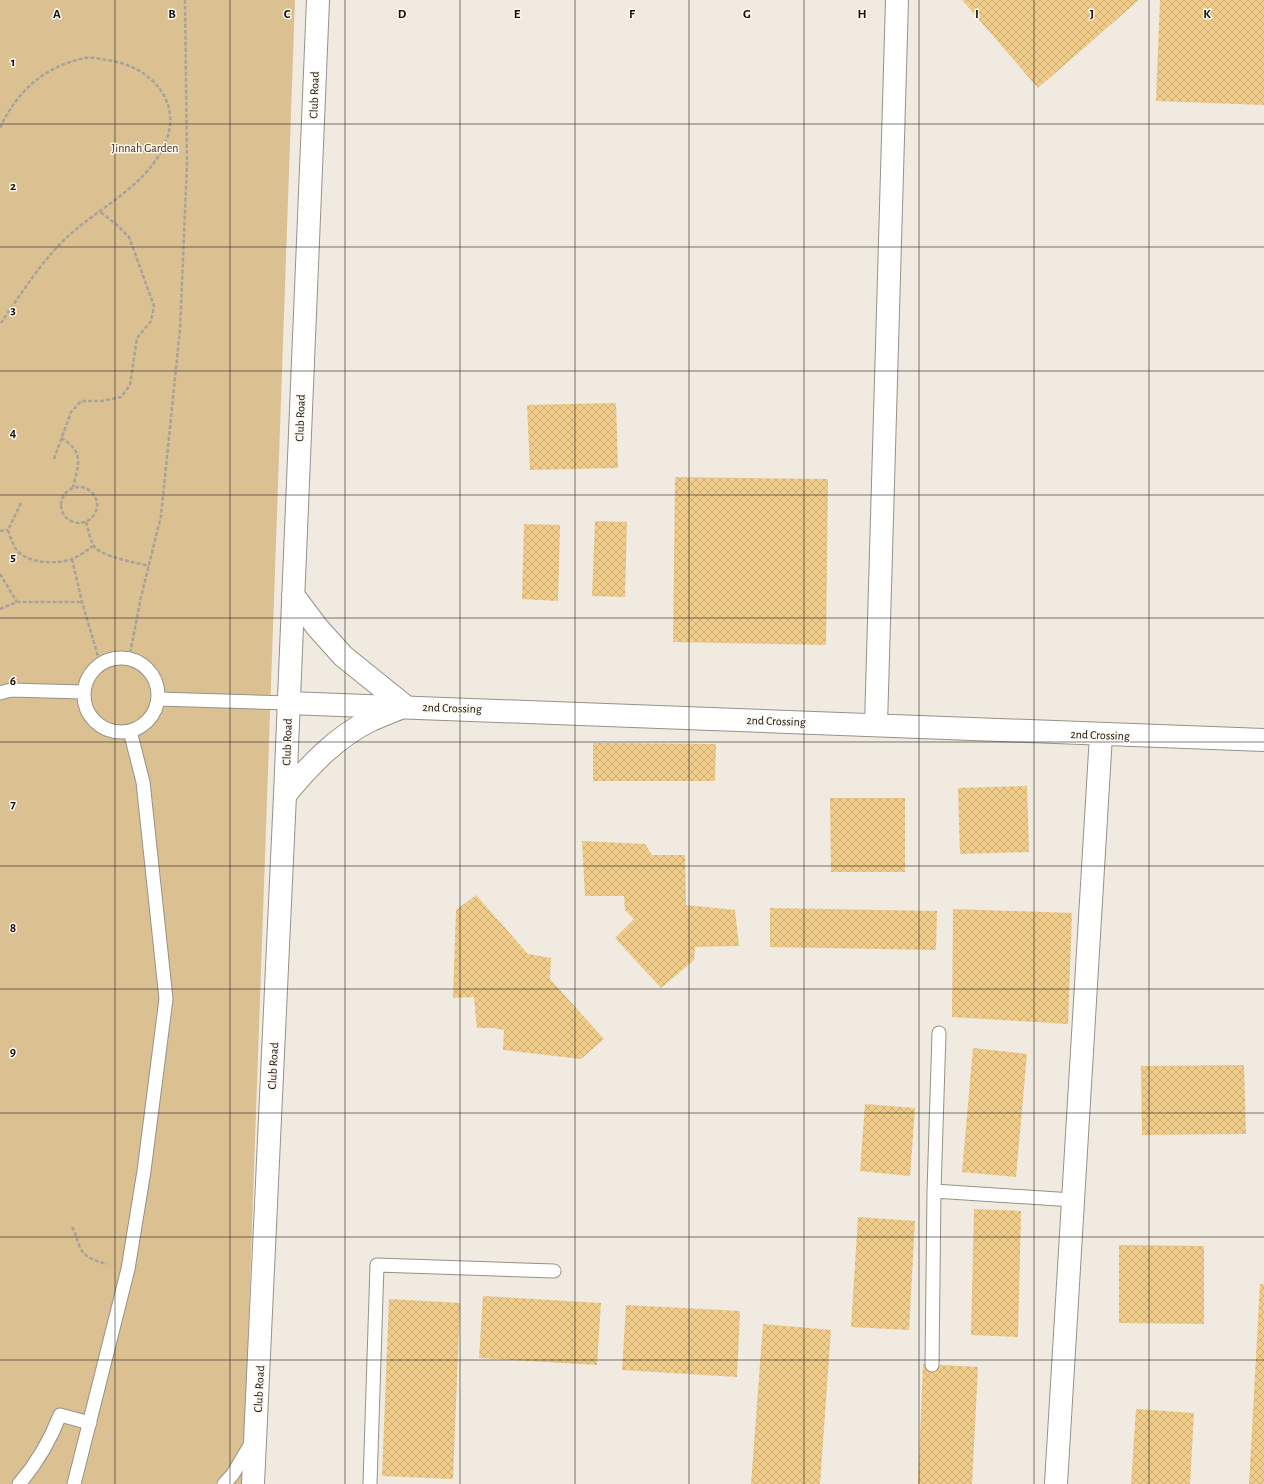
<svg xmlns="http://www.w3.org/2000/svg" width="1264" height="1484" font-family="'Alegreya Sans',sans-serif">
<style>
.park{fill:#dbc092}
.building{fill:url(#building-cross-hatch)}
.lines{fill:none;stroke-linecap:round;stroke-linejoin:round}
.lane-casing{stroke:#979289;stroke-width:15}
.street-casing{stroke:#979289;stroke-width:24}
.secondary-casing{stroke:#979289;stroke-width:24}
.path{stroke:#a7a29a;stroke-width:2.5;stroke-dasharray:4 2;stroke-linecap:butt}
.lane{stroke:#fff;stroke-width:13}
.street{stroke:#fff;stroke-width:22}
.secondary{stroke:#fff;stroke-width:22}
.grid{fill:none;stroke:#14130f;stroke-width:1;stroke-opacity:0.55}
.labels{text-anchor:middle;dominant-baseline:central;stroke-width:3;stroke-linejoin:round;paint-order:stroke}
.street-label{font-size:12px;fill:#14130f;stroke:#fdf7ee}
.park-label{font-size:12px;fill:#3d2d10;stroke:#fdf7ee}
.grid-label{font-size:13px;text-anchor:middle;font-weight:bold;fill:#14130f;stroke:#fdf7ee;stroke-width:3;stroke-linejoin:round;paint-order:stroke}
</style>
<defs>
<pattern id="building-cross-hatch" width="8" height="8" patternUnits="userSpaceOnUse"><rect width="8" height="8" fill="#f0cc8b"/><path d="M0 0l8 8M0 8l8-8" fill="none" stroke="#cdae77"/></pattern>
</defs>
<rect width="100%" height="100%" fill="#f0eae0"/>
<path class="park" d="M0,0H295L243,1484H0Z"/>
<path class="building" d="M962,0H1139L1038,88Z
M1160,0H1264V105L1156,101Z
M616,403L618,468L530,470L527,405Z
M675,477L828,479L826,645L673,642Z
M595,521L627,522L625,597L592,596Z
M524,524L560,525L558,601L522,599Z
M593,743L716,744L715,781H593Z
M1027,786L1029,852L960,854L958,788Z
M830,798H905V872H831Z
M582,841L645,844L652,855H685L686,905L735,910L739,946L695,947L694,960L661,988L615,938L634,919L625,910L624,896H585Z
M476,895L528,954L551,958L550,979L604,1039L581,1059L503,1050L504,1030L493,1028H477L474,997L453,998L456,910Z
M770,908L937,911L936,950L770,947Z
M953,909L1072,913L1068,1024L952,1017Z
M973,1048L1027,1054L1016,1177L962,1172Z
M1244,1065L1246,1134L1142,1135L1141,1066Z
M865,1104L915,1108L910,1176L860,1171Z
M974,1209L1021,1211L1018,1337L971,1335Z
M858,1217L915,1221L909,1330L851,1327Z
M1119,1245L1204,1246V1324L1119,1323Z
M1260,1284H1264V1484H1249Z
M483,1296L601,1303L597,1365L479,1358Z
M389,1299L460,1303L453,1479L382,1476Z
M626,1305L740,1311L737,1377L622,1370Z
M763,1324L831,1330L820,1484H751Z
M923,1364L978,1367L972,1484H918Z
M1136,1409L1194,1413L1190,1484H1131Z"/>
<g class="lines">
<g class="lane-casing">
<path id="lane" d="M84 695a37 37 0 1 1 74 0a37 37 0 1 1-74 0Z
M0,693L11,690L83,692
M158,699L288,703
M934,1191L1073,1200
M932,1365L934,1191L939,1033
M19,1484C37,1463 50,1441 60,1415L90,1423
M74,1484L128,1269L144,1171L166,999L143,782L130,731
M224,1484L233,1474L252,1442
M370,1484L377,1265L554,1271"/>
</g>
<g class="street-casing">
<path id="street" d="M288,703L1264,740
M876,725L897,0
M1056,1484L1101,735"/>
</g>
<g class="secondary-casing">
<path id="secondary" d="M293,595L317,627L343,656L405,706
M285,795C309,766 336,737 371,720C382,715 394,711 405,706
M253,1484L285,795L318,0"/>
</g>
<path class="path" d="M0,128C17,91 45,66 85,58C92,57 100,59 106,60C150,65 185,102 164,146C144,189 95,209 63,241C39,265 20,295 1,323
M61,438C84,451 79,464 73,487
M54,459L71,412L81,401H102L121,397L130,385L137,338L151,321L154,306L129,237L116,224L99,211
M61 505a18 18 0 1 1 36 0a18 18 0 1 1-36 0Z
M21,503L8,530C11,539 14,549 21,554C34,564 58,564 72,559C80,556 87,550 93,546
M86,522C88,529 90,540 94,546C101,557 135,562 149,566
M0,531L8,530
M72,559L82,602L100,663
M0,574L17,602
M0,609L17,602H82
M129,659L141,597L161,516L180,329L187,165L185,0
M72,1227C76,1233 76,1238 79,1245C83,1257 95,1261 107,1264"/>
<use href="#lane" class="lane"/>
<use href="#street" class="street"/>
<use href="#secondary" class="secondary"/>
</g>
<path class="grid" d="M115,0V1484M230,0V1484M345,0V1484M460,0V1484M575,0V1484M689,0V1484M804,0V1484M919,0V1484M1034,0V1484M1149,0V1484M0,124H1264M0,247H1264M0,371H1264M0,495H1264M0,618H1264M0,742H1264M0,866H1264M0,989H1264M0,1113H1264M0,1237H1264M0,1360H1264"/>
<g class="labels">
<g class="street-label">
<text transform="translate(314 95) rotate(-88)">Club Road</text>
<text transform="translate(300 418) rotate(-88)">Club Road</text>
<text transform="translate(452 708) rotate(2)">2nd Crossing</text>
<text transform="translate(776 721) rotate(2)">2nd Crossing</text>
<text transform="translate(1100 735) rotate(2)">2nd Crossing</text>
<text transform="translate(287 742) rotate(-88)">Club Road</text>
<text transform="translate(273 1066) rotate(-87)">Club Road</text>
<text transform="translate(259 1389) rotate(-87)">Club Road</text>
</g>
<g class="park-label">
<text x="145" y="148">Jinnah Garden</text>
</g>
</g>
<g class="grid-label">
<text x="57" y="18">A</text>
<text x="172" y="18">B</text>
<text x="287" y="18">C</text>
<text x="402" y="18">D</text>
<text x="517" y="18">E</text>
<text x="632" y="18">F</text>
<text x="747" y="18">G</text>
<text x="862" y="18">H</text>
<text x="977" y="18">I</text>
<text x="1092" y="18">J</text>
<text x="1207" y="18">K</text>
<text x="13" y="66">1</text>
<text x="13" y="190">2</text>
<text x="13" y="314">3</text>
<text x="13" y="437">4</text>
<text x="13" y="561">5</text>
<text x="13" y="685">6</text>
<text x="13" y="808">7</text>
<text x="13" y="932">8</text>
<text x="13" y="1056">9</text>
</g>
</svg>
